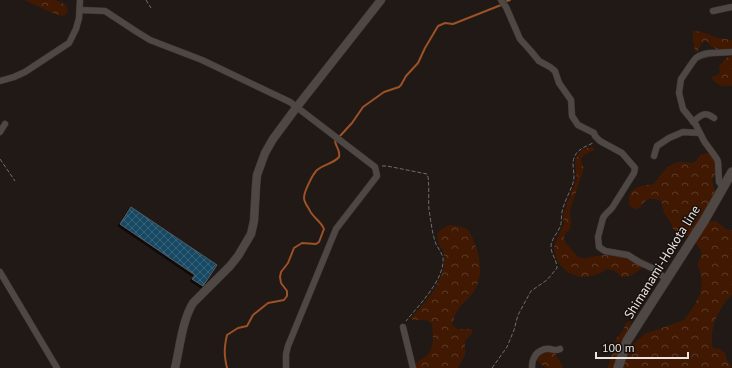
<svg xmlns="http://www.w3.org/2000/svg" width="732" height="368" font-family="'PT Sans',sans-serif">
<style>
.forest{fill:url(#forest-crowns)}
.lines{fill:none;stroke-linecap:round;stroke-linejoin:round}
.stream{stroke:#9c5126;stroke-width:2}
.building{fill:url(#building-cross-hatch);stroke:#565e63;filter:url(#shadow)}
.minor-casing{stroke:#3a3634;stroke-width:7}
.tertiary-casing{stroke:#3a3634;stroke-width:9}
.secondary-casing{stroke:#3a3634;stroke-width:10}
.path{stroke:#736d6a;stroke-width:1;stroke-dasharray:4 2;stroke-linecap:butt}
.minor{stroke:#4f4743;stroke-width:6}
.tertiary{stroke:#4f4743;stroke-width:8}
.secondary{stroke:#4f4743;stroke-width:9}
.labels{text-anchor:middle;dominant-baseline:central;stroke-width:3;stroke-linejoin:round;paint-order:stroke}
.street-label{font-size:13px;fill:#eae5e2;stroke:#17100d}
</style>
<defs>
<pattern id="forest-crowns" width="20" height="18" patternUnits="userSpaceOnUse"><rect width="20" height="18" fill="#411902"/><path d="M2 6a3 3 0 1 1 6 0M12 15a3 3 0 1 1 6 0" fill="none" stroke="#5d3a27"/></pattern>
<pattern id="building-cross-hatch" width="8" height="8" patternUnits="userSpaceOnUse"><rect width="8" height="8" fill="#184863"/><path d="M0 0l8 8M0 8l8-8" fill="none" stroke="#3a6279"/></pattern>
<filter id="shadow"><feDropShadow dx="-2" dy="2" stdDeviation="0" flood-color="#0009"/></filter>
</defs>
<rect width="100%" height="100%" fill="#201916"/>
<path class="forest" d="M24,0H55L66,5L68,12L63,16L55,14Z
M693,31C701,30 711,36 719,38C723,39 728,39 732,40V51C723,50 712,51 708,42L705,41L702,43L697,52L695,51L693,40Z
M732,56V86C722,86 719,87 712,79V77L719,74L720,72L719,66L726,58Z
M592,147L595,149L594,151C584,153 577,158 584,168L570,211L571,222L570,229L565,234L564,238L566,243L570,248L576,255L581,258H587L596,256L614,254L623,255L643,266V268L635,273L630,276L622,277L613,270L607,269L599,274L586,277L577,276L569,273L560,265L556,258L554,247L557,238L564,224L563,215L577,178L575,164L576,159L578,155L582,150L586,148Z
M708,153C716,155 720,164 717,172C716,175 713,178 712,181L715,191L710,204L690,236H681L677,234L672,227L670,221L665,215L661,201C650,197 646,198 640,208L635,209L630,206C625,187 640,186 654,184C660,175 669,163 680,162C685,162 689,163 693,163L697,160L700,155Z
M716,221L726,229L732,230V295C719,306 708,331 713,348L720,349L725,353L727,360L732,368H621L622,363L633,344L645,334L684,320L694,306L700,294L702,281L698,265L702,252L695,242L707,222Z
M450,225C470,228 469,228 476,247C481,262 483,280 472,294C467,301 459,306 456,313C454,317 453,321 452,325L457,329H471L473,332L465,341V355L458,368H415V363C419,360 423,358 426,356C435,349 433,334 432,324L426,320H413L411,318C425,303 448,277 444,255C444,251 441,248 439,244C438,241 438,237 437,234L443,228Z
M630,321H631V325L620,349L615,368H608L616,339L622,332L627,322Z
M549,351L555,353L563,368H546L536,360L540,353Z"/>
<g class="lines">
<path class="stream" d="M507,1L510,0
M340,136L352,123L363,107L384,92L399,87L401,85L406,76L418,63L425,48L438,26L445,23L453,24L501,5
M227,368C224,355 224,348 227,335L238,328L247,326L253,315L268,303L284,300L287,296V291L281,283L280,277L281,272L288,263L294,248L302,243L316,244L319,242L324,229C321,221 312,217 309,209C307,206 304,201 304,198C304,191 313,174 317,170C324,164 333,164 339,157C341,150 335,147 335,140"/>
</g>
<path class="building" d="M131,207L217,265L203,286L192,279L195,275L120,224Z"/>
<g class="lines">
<g class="minor-casing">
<path id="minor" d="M501,0L506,7L520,39L530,50L539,61L550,67L555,71L559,83L571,100L572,116L578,125L594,133L595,136L600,141L622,153L635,168L634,173L612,208L605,215L603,218L598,237L599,247L605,251L628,255L639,262L654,269L666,279
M80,10L105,11L137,32L150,40L202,60L290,102L375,167L377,176L336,229L288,346L286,354V368
M713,11L732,7
M0,81L14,77L25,72L69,43L76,29L79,18L80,0
M693,122C701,115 704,111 714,118
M0,132L5,124
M654,156L657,146L669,138L683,132L700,133
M723,187L719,182L718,162L717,159L704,141L696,125L683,109L679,93L681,79C685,74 692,62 696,58C705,51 721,53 731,52
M0,272L57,368
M403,327L413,368
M532,368C532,365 532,361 534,358C536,352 544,348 550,349C555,350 556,351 560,349"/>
</g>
<g class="tertiary-casing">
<path id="tertiary" d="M175,368C180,347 182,321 193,303L230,266L238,256L251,234L254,221L256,186L257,175L265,153L273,139L296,108L381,0"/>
</g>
<g class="secondary-casing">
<path id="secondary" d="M618,368L627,341L704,221L732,172"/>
</g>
<path class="path" d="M146,0L151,8
M0,159L15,181
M382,166H387L427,174C430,179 428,202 429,210C431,221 432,234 436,244C438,248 442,253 443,258C445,279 419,305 406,321
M492,368L507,347L514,330L518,315L531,291L547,280L557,268C557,260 551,254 551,247C551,239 557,234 560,227C562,222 561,217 562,212C564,202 570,192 573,183C576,174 571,166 574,158C577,149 585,147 593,143"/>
<use href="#minor" class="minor"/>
<use href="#tertiary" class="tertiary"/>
<use href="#secondary" class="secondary"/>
</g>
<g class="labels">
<g class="street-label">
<text transform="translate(662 262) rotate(-58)">Shimanami-Hokota line</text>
</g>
</g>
<path d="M596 352v6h92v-6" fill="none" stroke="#eae5e2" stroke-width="2"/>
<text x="602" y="352" font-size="12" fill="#eae5e2" stroke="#17100d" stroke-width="3" paint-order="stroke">100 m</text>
</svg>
